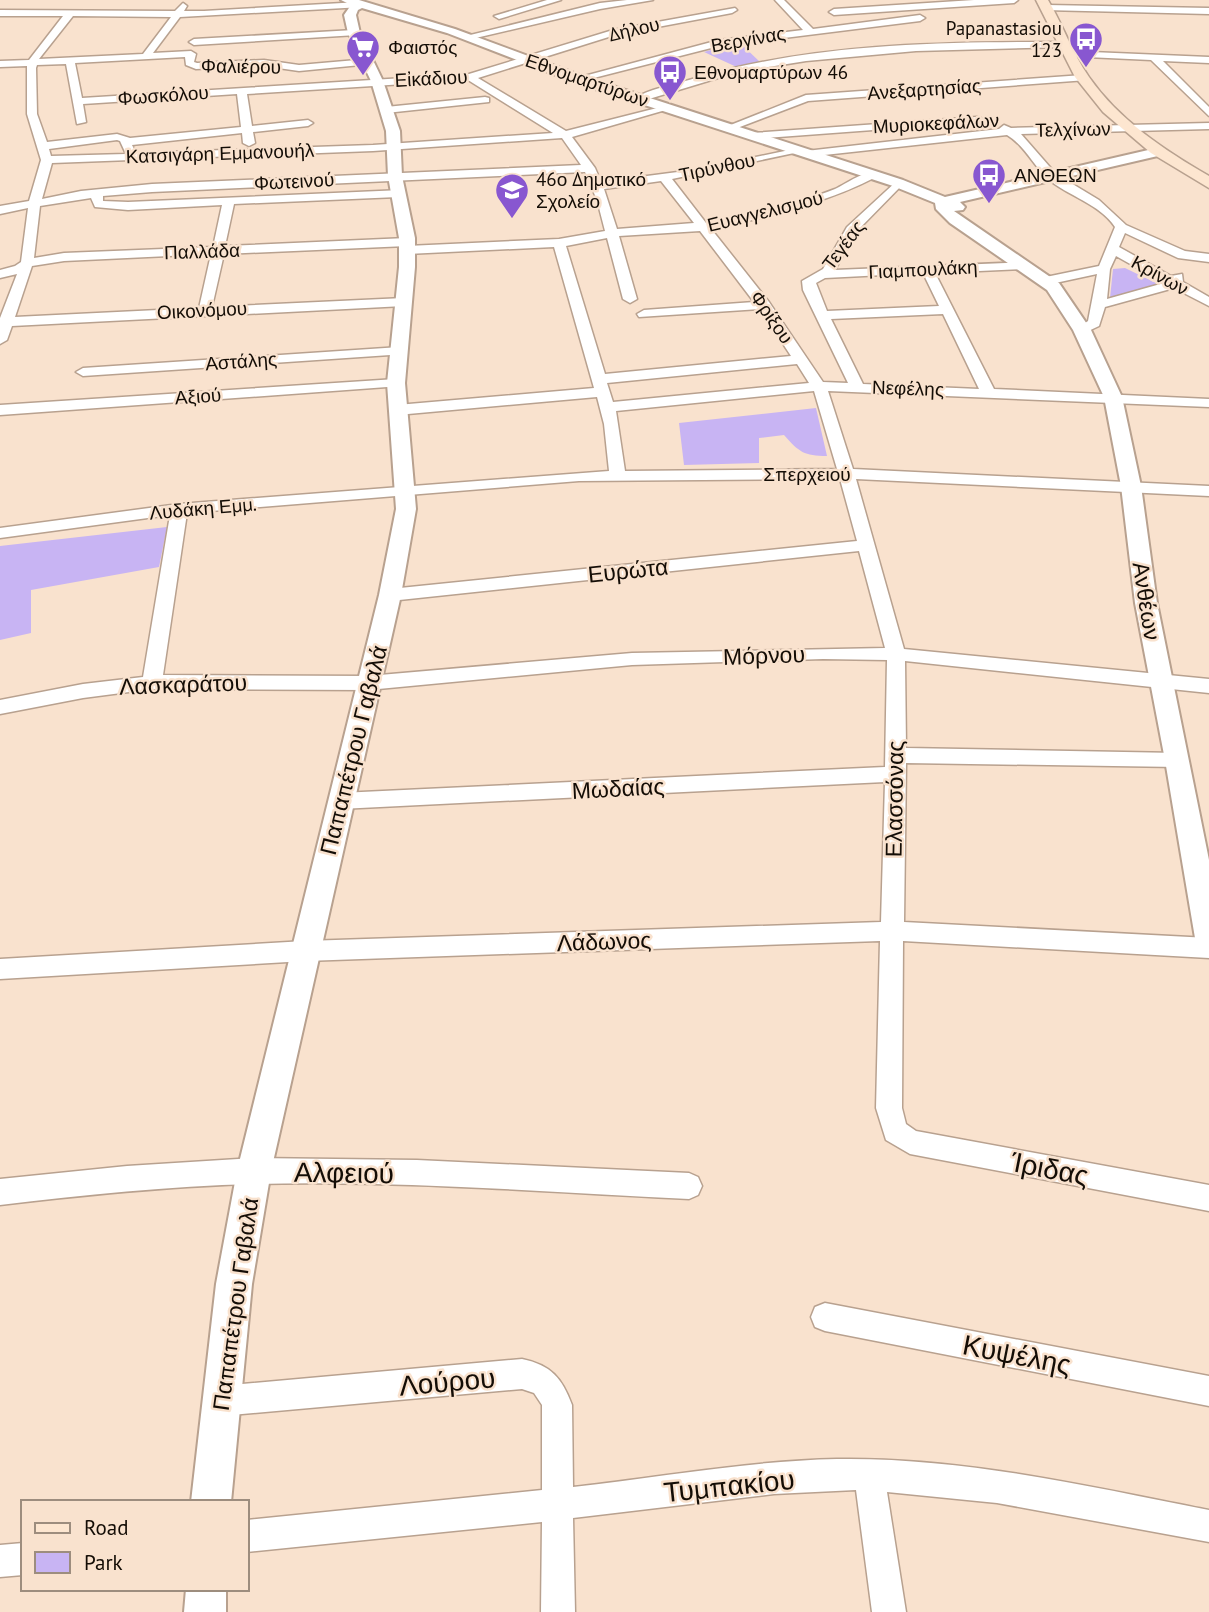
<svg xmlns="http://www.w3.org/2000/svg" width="1209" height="1612" font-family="'PT Sans',sans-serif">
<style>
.green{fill:#c8b4f3}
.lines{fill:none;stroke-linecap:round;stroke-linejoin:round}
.minor-casing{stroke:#b8a18f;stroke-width:3}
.tertiary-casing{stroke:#b8a18f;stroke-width:4}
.secondary-casing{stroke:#b8a18f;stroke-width:3}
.minor{fill:#fff;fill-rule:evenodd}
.tertiary{fill:#fff;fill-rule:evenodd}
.secondary{fill:#fde6d0;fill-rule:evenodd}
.labels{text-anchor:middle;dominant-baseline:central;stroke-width:5;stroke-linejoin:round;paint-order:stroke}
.far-poi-label{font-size:19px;fill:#140d06;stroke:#f9e2ce;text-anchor:start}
.far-street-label{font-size:19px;fill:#140d06;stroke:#f9e2ce}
.street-label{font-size:23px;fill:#140d06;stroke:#f9e2ce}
.near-street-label{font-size:28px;fill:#140d06;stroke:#f9e2ce}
</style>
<rect width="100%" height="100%" fill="#f9e2ce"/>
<path class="green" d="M739,42L760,62L741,69L704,52Z
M1125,268L1158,284L1110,298L1113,269Z
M816,408L827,456C804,456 799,452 784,435L759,438V463L684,465L679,423Z
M167,527L159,567L31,590V633L0,640V546Z"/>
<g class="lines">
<g class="minor-casing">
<path id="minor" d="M547,0H561L499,19L494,16Z
M627,0H653L600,9L467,40L462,37L600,3Z
M775,0H784L813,29L920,15L925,18L920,21L719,46L578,82L573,79L719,40L803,30Z
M974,0H1018L1014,3L834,15L829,12L834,9Z
M360,2L364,5L363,7L180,17L153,53L191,51L196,54L194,62L197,63L264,60L299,65L368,59L371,60V64L299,71L264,66L196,69L186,65L185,57L75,63L82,98L469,74L613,30L735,8L737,10L732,13L615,35L478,78L566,131L669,105V109L572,137L595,168L601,182L693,170L799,148V152L672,179L706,223C739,221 804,201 835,189C848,183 862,171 876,173V177C824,204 768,216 712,230L769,302L823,382L848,383L803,290L802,281L823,269L847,227L898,180L904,183L856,232L835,270L1027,262L1028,265L1022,269L935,273L994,389L1209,399V407L828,391L853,469L1209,486V496L856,479L904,649L1209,679V693L905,661L906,748L1178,753L1185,755L1188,760L1185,765L1178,767L906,763L904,922L1209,938V958L903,941L902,1108L906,1124L916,1131L1209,1185V1211L910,1154L886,1140L876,1108L880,941L305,961L0,979V959L305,941L881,922L885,782L340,809L333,807L330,801L333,795L340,793L885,767L887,660L823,659L632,665L368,690L152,689L83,698L0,714V700L83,684L143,677L170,515L0,538V528L179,504L609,471L604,424L597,397L397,415L389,410L397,405L594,388L554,247L407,254L401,250L407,246L559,239L605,231L597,200L585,172L152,192L103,196V201L128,202L402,190L404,193L398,197L234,204L225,246L407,238L413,242L407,246L224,254L212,307L404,298L411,302L404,306L12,326L7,340L0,344V318L17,274L0,278V270L15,266L21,262L28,208L0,214V206L29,201L41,160L27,114V66L0,67V61L29,60L63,16H0V10L175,11L183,3L187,6L184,11H204ZM73,16L171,17L143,54L39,59ZM66,64L77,124L86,122L83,104L237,94L241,127L130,138L117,134L47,142L37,114L36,68L37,65ZM468,80L553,133L373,145L132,153L135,151L132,145L242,133L243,143L249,146L255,143L253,132L308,126L313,123L308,120L252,126L247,94ZM562,138L581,165L152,184L81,191L42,199L52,163L373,151ZM117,140L120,141L126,154L51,156L49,149ZM661,181L694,223L617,229L604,189ZM91,198L95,207L128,210L222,205L213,247L64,253L34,258L40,206ZM700,231L754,302L644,310L637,314L639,317L760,309L791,356L605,374L566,246L607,238L623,299L630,303L637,299L619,236ZM211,254L199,308L15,317L32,266L64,261ZM923,273L939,306L827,311L816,283L825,278ZM943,314L979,389L863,384L831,319ZM797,364L809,383L613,402L607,383ZM814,391L837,469L625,471L616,411ZM840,479L857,541L390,589L381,595L390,601L859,551L885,648L632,653L368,676L163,675L187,513L579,481Z
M1047,5L1209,8V14L1044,10V6Z
M1056,26L1061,29L1059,31L999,34L994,31L999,28Z
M354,30L357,31V35L194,45L189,42L194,39Z
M1064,42L1067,43V47L916,51L806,61L738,72L639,102L634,99C648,89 672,85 689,80C810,43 939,42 1064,42Z
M1068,51L1209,57V63L1163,61L1209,107V116L1151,60L1065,56V52Z
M1083,75L1087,76V80L808,101L732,130L723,128L806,95Z
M485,97L489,98V102L386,113L381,110L386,107Z
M977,117L981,118V122L752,139L747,136L752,133Z
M1209,123V129L1021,134L1056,174L1099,200L1126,225L1185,251L1209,254V262L1178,258L1125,233L1119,247L1171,276L1182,274L1183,282L1209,297V306L1174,288L1105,307L1099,326L1082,334L1075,330L1088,321L1097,274L1046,285L1039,281L1041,278L1099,266L1115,227C1100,204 1068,196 1048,179C1033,165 1025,146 1007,135L806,157L800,154L806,151L999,129L1004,125L1011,128ZM1116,256L1164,283L1107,299L1110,269Z
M400,347L407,351L405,354L83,376L76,372L83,368Z
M396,379L401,380L403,383L401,386L0,415V405Z
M254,1158L417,1160L689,1173L698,1177L702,1186L698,1195L689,1199C544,1192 399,1180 254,1184C169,1186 84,1195 0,1205V1179L127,1166Z
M825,1303L1209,1376V1406L825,1331L815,1327L811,1317L815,1307Z
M522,1359C551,1365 562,1378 572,1405L573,1487C661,1477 748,1461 837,1459C962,1457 1087,1486 1209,1510V1542L997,1503L887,1492L906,1612H872L856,1490L774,1494L573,1518L575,1612H541L542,1522L247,1552V1520L542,1490V1405L534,1393L522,1389L220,1416L209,1412L205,1401L209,1390L220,1386Z
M23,1543V1575L0,1577V1545Z"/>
</g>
<g class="tertiary-casing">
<path id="tertiary" d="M341,0H359L455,29L582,76L903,180L945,197L1157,148L1162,149V155L960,202L965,207L963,210L954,211L1059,283L1091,330L1122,397L1141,486L1157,603L1209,860V950L1199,946L1195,938L1165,760L1135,603L1121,486L1104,397L1073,330L1047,290L950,223L936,209L935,203L893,186L574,82L447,33L362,8L358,10L356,15L360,33L383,81L400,131L402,176L415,238V267L405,383L416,509L401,595L271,1171L252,1284L231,1502H191L216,1284L237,1171L379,595L396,509L387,383L399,267V238L388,176L386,131L371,81L348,33L344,15L351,5Z
M186,1589H226V1612H184Z"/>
</g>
<g class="secondary-casing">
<path id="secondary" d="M1036,0H1048C1063,25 1072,53 1089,77C1119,120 1164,150 1209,176V188L1151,153L1103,112L1075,77Z"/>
</g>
<use href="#minor" class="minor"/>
<use href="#tertiary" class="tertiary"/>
<use href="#secondary" class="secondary"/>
</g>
<defs>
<g id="bus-pin" transform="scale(1.75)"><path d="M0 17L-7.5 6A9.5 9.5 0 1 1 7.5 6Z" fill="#8857d0" stroke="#f9e2ce"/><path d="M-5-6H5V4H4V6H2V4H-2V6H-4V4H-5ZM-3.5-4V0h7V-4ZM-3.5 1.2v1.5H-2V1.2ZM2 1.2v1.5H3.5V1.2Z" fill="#fff"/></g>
<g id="supermarket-pin" transform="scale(1.75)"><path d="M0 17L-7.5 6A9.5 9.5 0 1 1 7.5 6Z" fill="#8857d0" stroke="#f9e2ce"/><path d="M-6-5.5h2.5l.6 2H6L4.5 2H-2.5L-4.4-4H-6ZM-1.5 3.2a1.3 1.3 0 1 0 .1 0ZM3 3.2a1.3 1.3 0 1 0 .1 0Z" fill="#fff"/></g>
<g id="school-pin" transform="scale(1.75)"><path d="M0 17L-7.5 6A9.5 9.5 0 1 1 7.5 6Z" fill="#8857d0" stroke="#f9e2ce"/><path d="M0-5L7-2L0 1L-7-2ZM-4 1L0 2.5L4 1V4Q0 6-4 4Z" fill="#fff"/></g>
</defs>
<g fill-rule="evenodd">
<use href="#bus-pin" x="1086" y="39"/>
<use href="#supermarket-pin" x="363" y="47"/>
<use href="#bus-pin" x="670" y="72"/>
<use href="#bus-pin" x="989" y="175"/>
<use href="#school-pin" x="512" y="190"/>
</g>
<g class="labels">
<g class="far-poi-label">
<text x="1062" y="28" text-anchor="end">Papanastasiou<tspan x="1062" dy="22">123</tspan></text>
<text x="388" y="47">Φαιστός</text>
<text x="694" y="72">Εθνομαρτύρων 46</text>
<text x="1014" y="175">ΑΝΘΕΩΝ</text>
<text x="536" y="179">46ο Δημοτικό<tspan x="536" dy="22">Σχολείο</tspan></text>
</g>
<g class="far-street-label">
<text transform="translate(634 29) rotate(-13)">Δήλου</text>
<text transform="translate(748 39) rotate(-10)">Βεργίνας</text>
<text transform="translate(241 66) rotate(1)">Φαλιέρου</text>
<text transform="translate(431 78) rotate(-3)">Εἰκάδιου</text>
<text transform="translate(587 80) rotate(19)">Εθνομαρτύρων</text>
<text transform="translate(924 89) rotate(-4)">Ανεξαρτησίας</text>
<text transform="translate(163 95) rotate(-4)">Φωσκόλου</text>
<text transform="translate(936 123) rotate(-3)">Μυριοκεφάλων</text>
<text transform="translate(1073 129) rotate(-1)">Τελχίνων</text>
<text transform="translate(220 153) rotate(-2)">Κατσιγάρη Εμμανουήλ</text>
<text transform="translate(717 167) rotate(-12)">Τιρύνθου</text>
<text transform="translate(294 181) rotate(-3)">Φωτεινού</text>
<text transform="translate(765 211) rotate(-14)">Ευαγγελισμού</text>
<text transform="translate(843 245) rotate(-53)">Τεγέας</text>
<text transform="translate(202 251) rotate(-2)">Παλλάδα</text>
<text transform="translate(923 269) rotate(-3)">Γιαμπουλάκη</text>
<text transform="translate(1160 275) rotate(29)">Κρίνων</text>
<text transform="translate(202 310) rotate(-3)">Οικονόμου</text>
<text transform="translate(772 317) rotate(55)">Φρίξου</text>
<text transform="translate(241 361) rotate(-4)">Αστάλης</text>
<text transform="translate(908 388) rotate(2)">Νεφέλης</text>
<text transform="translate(198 396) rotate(-4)">Αξιού</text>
<text x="807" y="474">Σπερχειού</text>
<text transform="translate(203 508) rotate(-5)">Λυδάκη Εμμ.</text>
</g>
<g class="street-label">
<text transform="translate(628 570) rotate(-6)">Ευρώτα</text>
<text transform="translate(1147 601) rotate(81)">Ανθέων</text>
<text transform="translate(764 655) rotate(-2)">Μόρνου</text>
<text transform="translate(183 684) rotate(-2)">Λασκαράτου</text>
<text transform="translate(353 750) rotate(-76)">Παπαπέτρου Γαβαλά</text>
<text transform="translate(618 788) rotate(-3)">Μωδαίας</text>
<text transform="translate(894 799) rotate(-89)">Ελασσόνας</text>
<text transform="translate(604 941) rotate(-2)">Λάδωνος</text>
<text transform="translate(235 1304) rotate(-82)">Παπαπέτρου Γαβαλά</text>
</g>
<g class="near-street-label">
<text transform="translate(1050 1168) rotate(11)">Ίριδας</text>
<text transform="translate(344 1172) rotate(1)">Αλφειού</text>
<text transform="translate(1017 1354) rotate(11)">Κυψέλης</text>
<text transform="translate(447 1381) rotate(-5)">Λούρου</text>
<text transform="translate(729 1485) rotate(-6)">Τυμπακίου</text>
</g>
</g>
<rect x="21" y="1500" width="228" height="91" fill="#f9e2ce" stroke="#9d8d7e" stroke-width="2"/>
<rect x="35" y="1523" width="35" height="10" fill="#fde6d0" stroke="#9d8d7e" stroke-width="2"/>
<text x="84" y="1535" font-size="21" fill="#140d06">Road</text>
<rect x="35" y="1552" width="35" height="21" fill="#c8b4f3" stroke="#9d8d7e" stroke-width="2"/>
<text x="84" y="1570" font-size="21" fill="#140d06">Park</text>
</svg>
